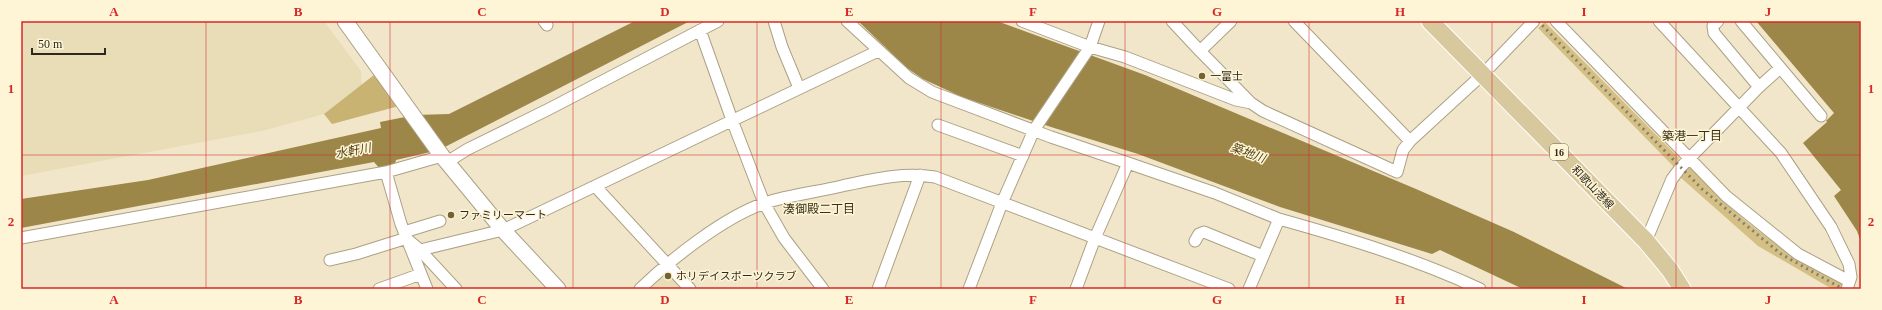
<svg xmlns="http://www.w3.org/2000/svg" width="1882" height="310" font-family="'Times New Roman','Noto Sans JP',serif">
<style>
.built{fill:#e9ddb7}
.green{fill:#d4c084}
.forest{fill:#c8b373}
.water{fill:#9c8749}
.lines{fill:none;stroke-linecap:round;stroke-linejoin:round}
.street-casing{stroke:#aba185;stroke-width:13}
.secondary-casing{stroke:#aba185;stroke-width:17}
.primary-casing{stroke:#fff;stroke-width:19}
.street{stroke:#fff;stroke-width:11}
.secondary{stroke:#fff;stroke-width:15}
.primary{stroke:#d7c89d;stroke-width:17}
.rail{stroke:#867f6c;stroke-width:3;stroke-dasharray:2 4;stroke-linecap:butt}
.grid{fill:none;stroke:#d62828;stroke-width:1;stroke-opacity:0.55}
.poi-dot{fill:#736331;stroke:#fef4d6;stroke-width:1.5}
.labels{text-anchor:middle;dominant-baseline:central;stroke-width:3;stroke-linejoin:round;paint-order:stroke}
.shield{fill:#fef4d6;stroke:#6c6655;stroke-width:1}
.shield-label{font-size:10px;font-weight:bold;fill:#2d291e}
.poi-label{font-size:11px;fill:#2d291e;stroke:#fef4d6;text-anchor:start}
.street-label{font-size:11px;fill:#2d291e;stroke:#fef4d6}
.neighbourhood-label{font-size:12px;fill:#383017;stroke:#fef4d6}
.water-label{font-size:12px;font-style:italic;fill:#544513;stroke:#fef4d6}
.neatline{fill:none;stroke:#d62828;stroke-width:1.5}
.grid-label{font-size:13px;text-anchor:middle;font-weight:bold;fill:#d62828}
</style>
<rect width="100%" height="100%" fill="#f1e6c9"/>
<path class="built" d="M21,21H324L361,71L362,85L324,114L262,131L21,176Z
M667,264L688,289H649Z"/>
<path class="green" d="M1545,22L1679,158L1674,167L1538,28Z
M1689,165C1711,188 1734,213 1760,232C1786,252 1815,267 1844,283L1841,289H1832L1758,246L1680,177Z"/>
<path class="forest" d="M374,75L399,106L332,124L324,114Z"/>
<path class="water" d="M635,21H690L439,150L396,160L394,167L380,169L374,162L21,228V199L148,180L381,128L380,122L415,115L449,114Z
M858,21H997L1145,75L1416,189L1514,232L1628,289H1523L1440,250L1432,254L1280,207L1138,154L1051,127L962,97L923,79L907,68Z
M1756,21H1861V242L1857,231L1834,196L1841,190L1803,143L1827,122L1826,121L1834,113Z"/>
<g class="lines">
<g class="street-casing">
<path id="street" d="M544,21L547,25
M774,21L782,47L799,88
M847,21L909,78L932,92L1051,137L1128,163
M1022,21L1090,47L1125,57L1236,100L1251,103
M1172,21L1200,51
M1231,21L1200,51L1251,103L1263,111L1397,172L1403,150L1410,141
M1294,21L1410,141L1483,74L1534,21
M1556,21L1726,196L1798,254L1849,281
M1659,21L1781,153L1831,227L1849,264L1851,277L1847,289
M1718,21L1713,26L1714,33L1759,87
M1741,21L1821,116
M700,30L732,120L764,203L784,238L823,289
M938,125L1023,156
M447,162L468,149L549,109L718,21
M386,172L401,224L427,289
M595,186L690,289
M1279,219C1347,238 1416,259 1480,289
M404,232L440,221
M21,238L386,172L442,156
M408,240L420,250L503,230L878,51
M1195,241L1199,234L1204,232L1263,256
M1646,241L1672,179L1681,167L1759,87L1780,68
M420,250L456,289
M330,260L356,254L407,238
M379,289L421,274
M640,289C671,259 724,217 765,203C789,195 817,192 842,186C874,179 903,172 935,177L1229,289
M878,289L920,175
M969,289L1002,203L1034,130L1090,47L1099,21
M1076,289L1095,238L1128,163L1215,193L1279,219L1249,289"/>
</g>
<g class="secondary-casing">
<path id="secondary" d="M345,21L442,156L503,230L558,289"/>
</g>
<g class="primary-casing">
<path id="primary" d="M1430,21L1646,241L1670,270L1682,289"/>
</g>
<use href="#street" class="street"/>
<use href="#secondary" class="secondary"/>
<use href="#primary" class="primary"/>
<path class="rail" d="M1538,21L1702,189L1781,254L1843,289"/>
</g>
<path class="grid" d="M206,21V289M390,21V289M573,21V289M757,21V289M941,21V289M1125,21V289M1309,21V289M1492,21V289M1676,21V289M21,155H1861"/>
<g class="poi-dot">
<circle cx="1202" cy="76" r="4"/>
<circle cx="451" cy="215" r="4"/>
<circle cx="668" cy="276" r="4"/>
</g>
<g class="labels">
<rect class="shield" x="1550" y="144" width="18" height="16" rx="3"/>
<g class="shield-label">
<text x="1559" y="152">16</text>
</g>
<g class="poi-label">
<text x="1210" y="76">一富士</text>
<text x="459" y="215">ファミリーマート</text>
<text x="676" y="276">ホリデイスポーツクラブ</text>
</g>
<g class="street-label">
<text transform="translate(1593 187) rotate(46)">和歌山港線</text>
</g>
<g class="neighbourhood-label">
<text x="1692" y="136">築港一丁目</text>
<text x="819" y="209">湊御殿二丁目</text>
</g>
<g class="water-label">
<text transform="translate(353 151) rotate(-11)">水軒川</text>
<text transform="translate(1248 153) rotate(20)">築地川</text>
</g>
</g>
<rect width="1882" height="310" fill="none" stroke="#fef4d6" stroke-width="44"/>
<path d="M32 48v6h73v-6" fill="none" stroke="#2d291e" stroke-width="2"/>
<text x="38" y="48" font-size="12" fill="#2d291e" stroke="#fef4d6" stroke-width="3" paint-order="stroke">50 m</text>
<rect x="22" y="22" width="1838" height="266" class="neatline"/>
<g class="grid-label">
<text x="114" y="16">A</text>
<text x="298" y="16">B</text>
<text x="482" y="16">C</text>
<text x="665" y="16">D</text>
<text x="849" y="16">E</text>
<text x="1033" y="16">F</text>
<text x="1217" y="16">G</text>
<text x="1400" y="16">H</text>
<text x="1584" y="16">I</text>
<text x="1768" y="16">J</text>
<text x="11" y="93">1</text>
<text x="1871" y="93">1</text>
<text x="11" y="226">2</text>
<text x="1871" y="226">2</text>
<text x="114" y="304">A</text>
<text x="298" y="304">B</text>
<text x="482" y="304">C</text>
<text x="665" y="304">D</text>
<text x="849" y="304">E</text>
<text x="1033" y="304">F</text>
<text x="1217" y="304">G</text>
<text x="1400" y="304">H</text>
<text x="1584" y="304">I</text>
<text x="1768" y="304">J</text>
</g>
</svg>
